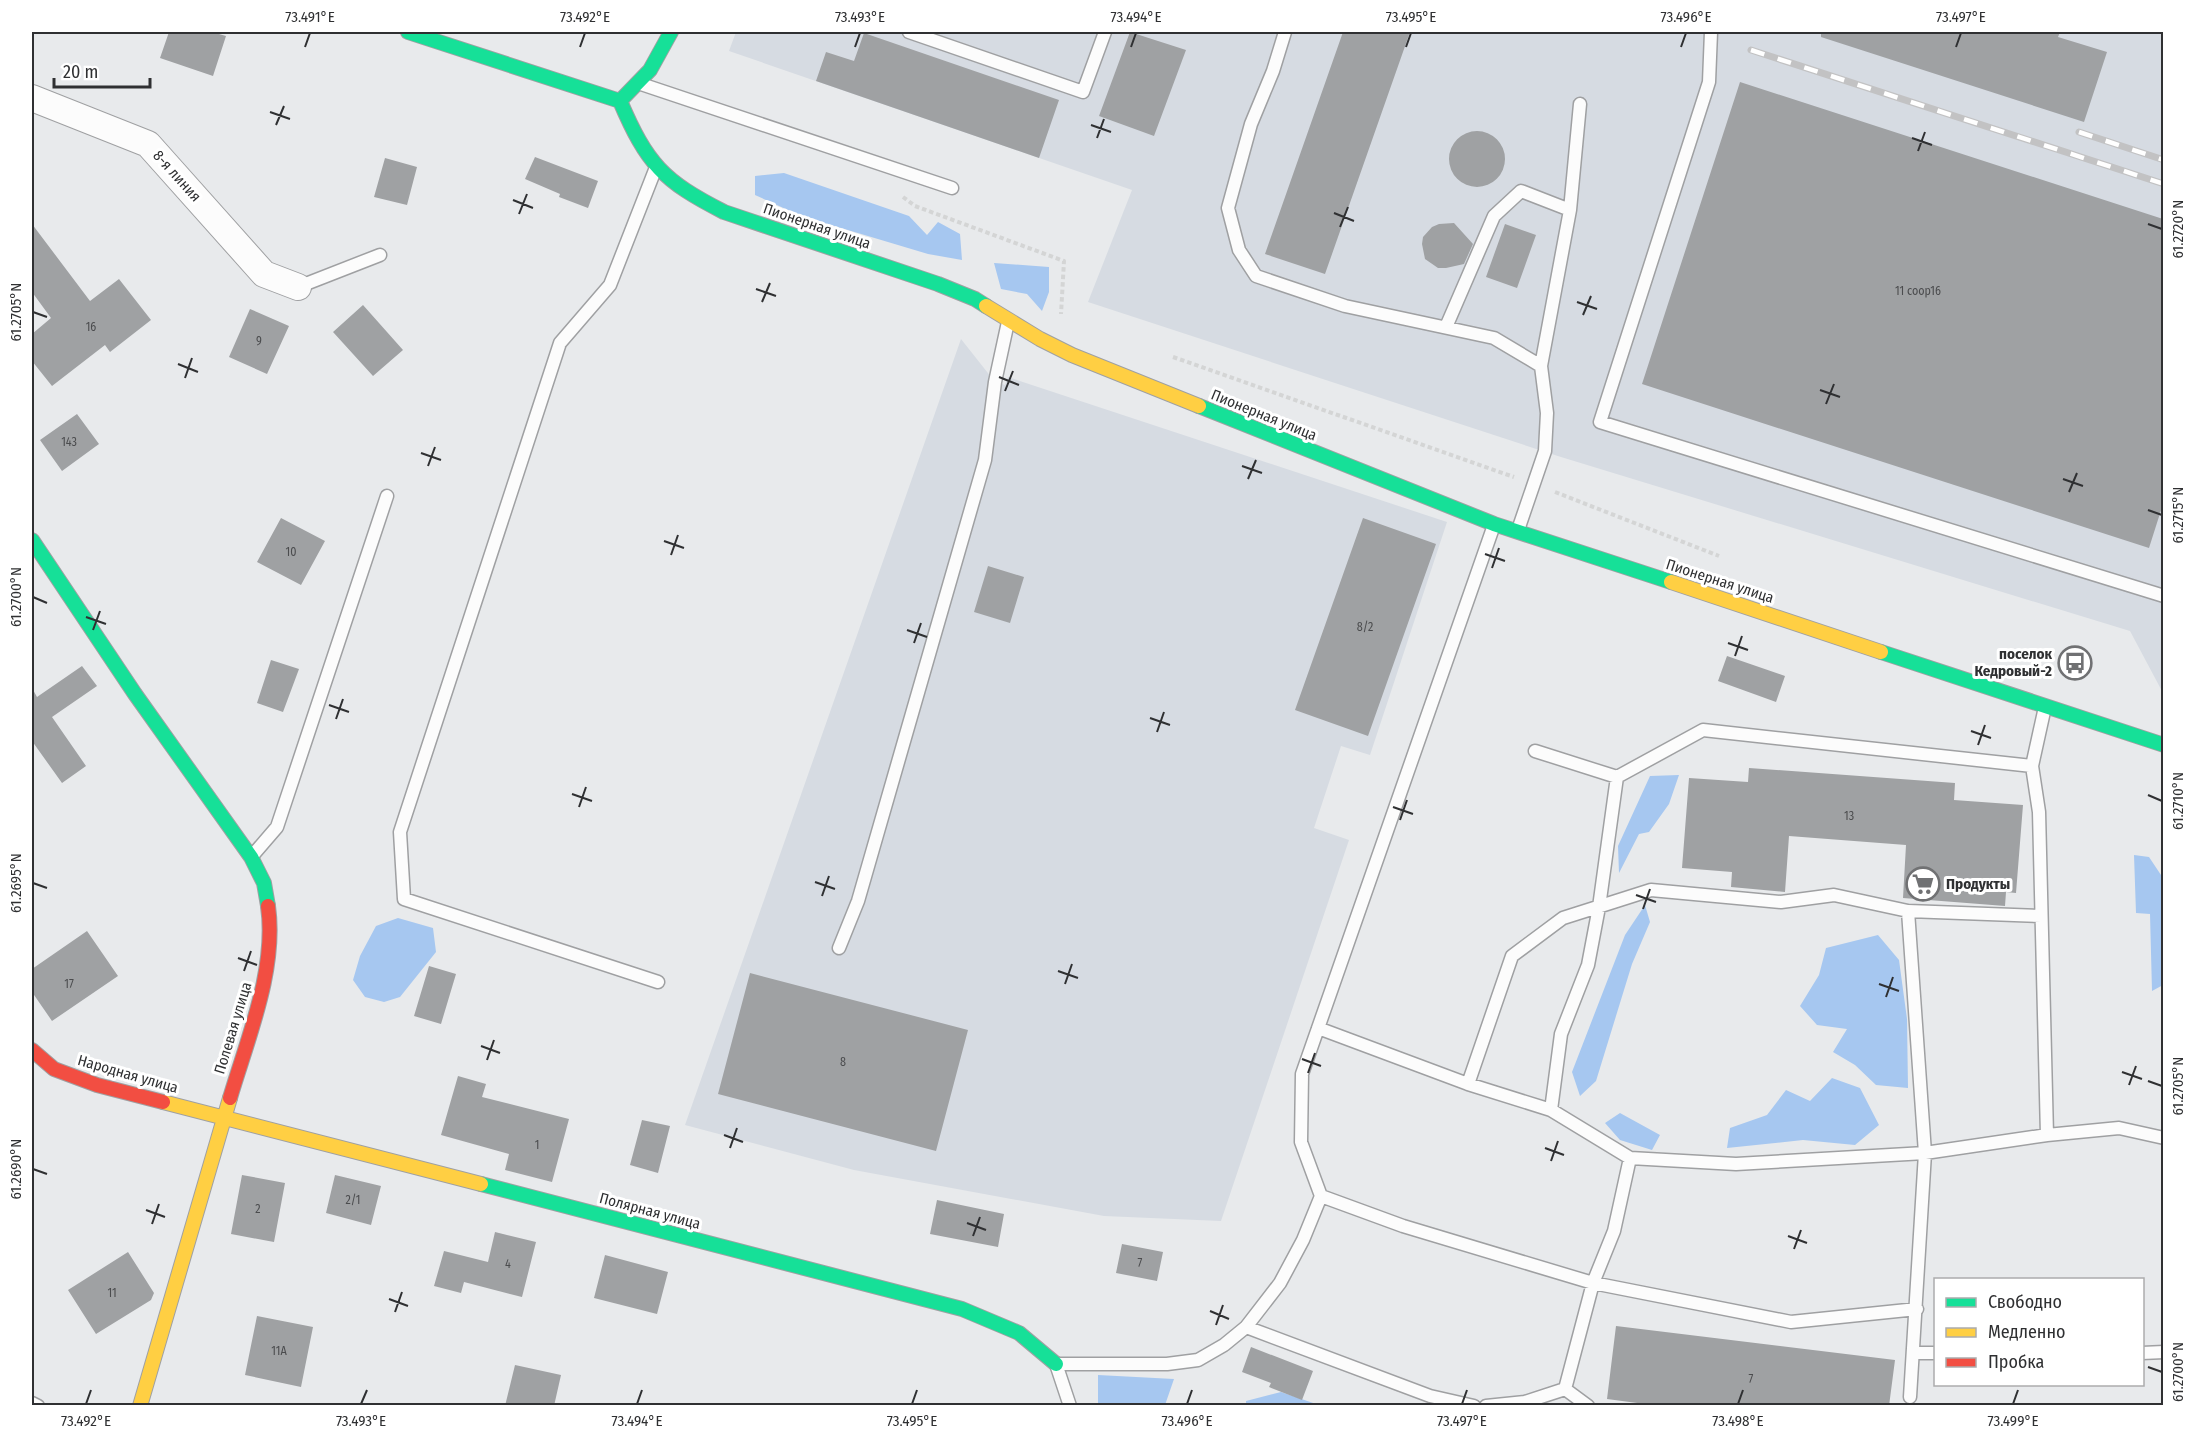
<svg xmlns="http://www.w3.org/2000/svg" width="2195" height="1437" font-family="'Fira Sans Condensed',sans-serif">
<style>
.built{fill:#d6dbe2}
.forest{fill:#a6c7f0}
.building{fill:#9fa1a3}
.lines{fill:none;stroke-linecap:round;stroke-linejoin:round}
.lane-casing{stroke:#9fa0a2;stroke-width:15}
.street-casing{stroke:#9fa0a2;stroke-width:28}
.fast-casing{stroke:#9fa0a2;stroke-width:16}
.slow-casing{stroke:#9fa0a2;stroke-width:16}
.jam-casing{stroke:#9fa0a2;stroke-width:16}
.path{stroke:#d4d5d5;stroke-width:4;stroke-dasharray:4.5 3;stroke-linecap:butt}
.lane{stroke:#fcfcfc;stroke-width:12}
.street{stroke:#fcfcfc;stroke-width:26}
.fast{stroke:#16e098;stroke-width:14}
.slow{stroke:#ffcf43;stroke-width:14}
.jam{stroke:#f24e42;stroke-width:14}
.rail-casing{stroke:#c2c2c3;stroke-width:7}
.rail{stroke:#fff;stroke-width:4.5;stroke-dasharray:14;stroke-linecap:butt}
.ticks{fill:none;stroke:#2f3032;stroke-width:2}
.labels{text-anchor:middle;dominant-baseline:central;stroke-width:6;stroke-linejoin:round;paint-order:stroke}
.number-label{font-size:12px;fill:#4b4c4e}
.street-label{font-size:15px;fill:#2f3032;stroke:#fff}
.poi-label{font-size:15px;font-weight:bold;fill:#2f3032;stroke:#fff;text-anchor:end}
.neatline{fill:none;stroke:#2f3032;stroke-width:2}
.ticks-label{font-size:15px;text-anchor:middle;fill:#2f3032}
</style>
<rect width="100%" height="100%" fill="#e8eaec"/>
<path class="built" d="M736,32H2163V693L2130,631L1561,457L1088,302L1132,190L729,51Z
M961,339L995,382L1005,385L1008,377L1447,522L1370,755L1341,746L1314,828L1349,840L1221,1221L1104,1216L854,1170L685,1125Z"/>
<path class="forest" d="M784,173L909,216L927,235L938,222L960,234L962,260L928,254L801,216L755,195V176Z
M994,263L1049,267V292L1042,311L1027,294L1001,289Z
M1679,775L1669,804L1649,832L1639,834L1619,873L1618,846L1650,776Z
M2134,855L2149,857L2163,878V985L2152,991L2150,914L2136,913Z
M1645,905L1650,922L1632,964L1596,1081L1580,1096L1572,1072L1625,935Z
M398,918L433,928L436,952L400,997L384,1002L365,997L353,980L360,956L376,926Z
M1878,935L1899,960L1907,1019L1908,1088L1876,1085L1855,1065L1833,1052L1847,1029L1817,1025L1800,1006L1819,975L1826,948Z
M1832,1078L1860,1088L1879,1125L1855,1145L1803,1140L1727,1148L1730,1128L1767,1115L1786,1090L1810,1101Z
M1620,1113L1660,1135L1652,1150L1620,1140L1605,1123Z
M1098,1375L1174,1379L1165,1405H1098Z
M1281,1392L1319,1405L1246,1406V1401Z"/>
<path class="building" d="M169,32H212L226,36L213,76L160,58Z
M1130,32L1186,50L1154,136L1099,116Z
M1343,32H1410L1325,274L1265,254Z
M1821,32H2060L2058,37L2107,52L2084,122L1821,37Z
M864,33L1059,100L1039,158L816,81L826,52L854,61Z
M1740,82L2163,219V504L2149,548L1642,384Z
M1449 159a28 28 0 1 1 56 0a28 28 0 1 1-56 0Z
M535,157L598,181L588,208L559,197L560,194L525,179Z
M385,158L417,167L407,205L374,197Z
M1454,223L1473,244L1464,264L1446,268H1438L1425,259L1422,244L1423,237L1432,227L1439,224Z
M32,224L90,301L119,279L151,320L110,352L105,345L52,386L32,361V334L51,318L32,292Z
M1505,224L1536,235L1517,288L1486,277Z
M363,305L403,350L373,376L333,332Z
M250,309L289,326L267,374L229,357Z
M77,414L99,444L62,471L40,440Z
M281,518L325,541L301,585L257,562Z
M1363,518L1436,544L1368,736L1295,710Z
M988,566L1024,577L1010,623L974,612Z
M1727,656L1785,676L1776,702L1718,681Z
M271,660L299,669L283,712L257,703Z
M82,666L97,686L52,717L86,766L62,783L32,741V688L37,697Z
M1749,768L1955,783L1954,800L2023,805L2016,893L2006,892L2005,906L1903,898L1906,845L1789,836L1785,892L1731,887L1732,872L1682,868L1689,778L1748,782Z
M87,931L118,976L52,1021L32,992V969Z
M429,966L456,974L441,1024L414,1016Z
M750,973L968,1030L936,1151L718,1094Z
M458,1076L486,1084L482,1097L569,1119L552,1182L505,1170L509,1154L441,1135Z
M642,1120L670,1126L658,1173L630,1165Z
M242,1175L285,1183L274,1242L231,1234Z
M335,1175L381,1186L371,1225L326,1213Z
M937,1200L1004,1214L998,1247L930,1234Z
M495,1232L536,1242L522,1297L464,1282L461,1293L434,1286L444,1251L488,1262Z
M1122,1244L1163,1252L1157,1281L1116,1273Z
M128,1252L154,1293L151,1300L96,1334L68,1290Z
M605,1255L668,1272L657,1314L594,1298Z
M257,1316L313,1327L301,1387L245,1375Z
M1616,1326L1895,1360L1889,1406H1660L1607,1399Z
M1251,1347L1313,1371L1302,1400L1269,1387L1271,1383L1242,1372Z
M515,1365L561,1375L554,1406H505Z"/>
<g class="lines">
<g class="lane-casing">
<path id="lane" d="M909,32L1083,92L1105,32
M1285,32L1273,71L1251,124L1228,208L1239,250L1256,276L1345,306L1494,338L1541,366L1547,413L1545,451L1518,530
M1711,32L1709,82L1600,422L2164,596
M641,84L952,188
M655,170L610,285L560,343L400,832L404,899L658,982
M298,287L380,255
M1446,327L1494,216L1521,191L1570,210
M1541,366L1570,210L1580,104
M1494,525L1302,1074L1301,1142L1321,1196L1403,1226L1593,1283L1791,1322L1917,1309
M2045,707L2032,766L2039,812L2047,1135
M1535,751L1617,777L1703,730L2032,766
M252,856L277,827L387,496
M1908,911L1925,1153L1910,1397
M839,948L858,901L985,460L995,382L1008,322
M1318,1028L1468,1084L1551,1110L1630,1158L1736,1164L1925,1153L2047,1135L2119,1128L2164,1138
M1468,1084L1512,956L1563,918L1651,890L1781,902L1834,895L1908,911L2041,916
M1551,1110L1561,1034L1588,965L1599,907L1617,777
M1246,1327L1430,1396L1474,1406
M1913,1353H1936
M2142,1353L2164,1352
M32,1403L38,1406
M1070,1406L1056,1364H1167L1198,1360L1224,1345L1246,1327L1280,1283L1303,1240L1321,1196
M1486,1406L1525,1402L1565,1389
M1588,1406L1565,1389L1593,1283L1614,1231L1630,1158"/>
</g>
<g class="street-casing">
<path id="street" d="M32,98L148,144L264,274L298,287"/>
</g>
<g class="fast-casing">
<path id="fast" d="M408,32L620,101C647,164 663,181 724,212L938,284L975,299L986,306
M620,101L650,70L671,32
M1199,406L1494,524L1671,582
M32,540L135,694L251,857L264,883L268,906
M1881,652L2164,745
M481,1184L962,1309L1019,1333L1056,1364"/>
</g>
<g class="slow-casing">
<path id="slow" d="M986,306L1040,339L1072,355L1199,406
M1671,582L1881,652
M163,1102L481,1184
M140,1406L230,1098"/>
</g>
<g class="jam-casing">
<path id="jam" d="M32,1050L54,1069L97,1085L163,1102
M230,1098C248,1037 277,969 268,906"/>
</g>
<path class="path" d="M903,197L915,206L1064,261L1061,314
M1173,357L1514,477
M1555,492L1719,556"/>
<use href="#lane" class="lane"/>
<use href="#street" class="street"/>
<use href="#fast" class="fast"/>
<use href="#slow" class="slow"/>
<use href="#jam" class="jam"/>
<g class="rail-casing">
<path id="rail" d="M1751,50L2164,184
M2079,132L2164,160"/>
</g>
<use href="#rail" class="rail"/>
</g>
<path class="ticks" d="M305,47L310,33M580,47L585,33M855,47L860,33M1131,47L1136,33M1406,47L1411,33M1681,47L1686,33M1956,47L1961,33M270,112L290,119M276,125L284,106M1091,125L1111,132M1097,138L1104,119M1912,138L1932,145M1918,151L1925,132M513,200L533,208M1334,213L1354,221M519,214L527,194M2148,224L2162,229M1340,227L1348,207M756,289L776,296M762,302L770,283M1577,302L1597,309M33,312L47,317M1583,315L1591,296M178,364L198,372M999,377L1019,385M185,378L192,358M1820,390L1840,397M1005,391L1013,371M1826,404L1834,384M421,453L441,460M428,466L435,447M1242,466L1262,473M1248,479L1256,460M2063,479L2083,486M2069,492L2077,473M2148,510L2162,515M664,541L684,548M1485,554L1505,561M671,555L678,535M1492,568L1499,548M33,597L47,603M86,617L106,624M93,630L100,611M907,630L927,637M914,643L921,623M1728,643L1748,650M1735,656L1742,636M329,705L349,712M1150,718L1170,725M336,719L343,699M1971,731L1991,738M1157,732L1164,712M1978,745L1985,725M572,794L592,801M2148,795L2162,801M579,807L586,787M1393,807L1413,814M1400,820L1407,800M815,882L835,889M33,883L47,888M1636,895L1656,902M822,896L829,876M1643,909L1650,889M238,958L257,965M244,971L251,951M1058,971L1078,978M1065,984L1072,964M1879,984L1899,991M1886,997L1893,977M481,1046L500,1053M1302,1059L1321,1066M487,1060L494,1040M2122,1072L2142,1079M1308,1073L1315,1053M2148,1081L2162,1086M2129,1085L2136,1066M724,1135L743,1142M730,1148L737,1128M1545,1148L1564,1155M1551,1161L1558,1141M33,1169L47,1174M146,1210L165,1217M967,1223L986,1230M152,1224L159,1204M973,1236L980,1217M1788,1236L1807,1243M1794,1249L1801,1230M389,1299L408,1306M1210,1311L1229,1319M395,1312L402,1292M1216,1325L1223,1305M2148,1367L2162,1372M86,1404L91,1390M361,1404L367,1390M637,1404L642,1390M912,1404L917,1390M1187,1404L1192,1390M1462,1404L1467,1390M1738,1404L1743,1390M2013,1404L2018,1390"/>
<defs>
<g id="bus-ring" transform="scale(1.725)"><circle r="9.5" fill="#fff" stroke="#707173" stroke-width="1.5"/><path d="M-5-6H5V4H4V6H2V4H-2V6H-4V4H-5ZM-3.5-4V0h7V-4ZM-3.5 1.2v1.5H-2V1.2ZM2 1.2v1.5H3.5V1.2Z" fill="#707173"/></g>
<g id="supermarket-ring" transform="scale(1.725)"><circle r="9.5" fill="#fff" stroke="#707173" stroke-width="1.5"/><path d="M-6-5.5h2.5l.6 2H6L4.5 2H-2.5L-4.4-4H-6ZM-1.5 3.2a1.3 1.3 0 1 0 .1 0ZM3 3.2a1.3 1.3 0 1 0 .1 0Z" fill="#707173"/></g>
</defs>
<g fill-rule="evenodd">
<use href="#bus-ring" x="2075" y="663"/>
<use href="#supermarket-ring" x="1923" y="884"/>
</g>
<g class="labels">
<g class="number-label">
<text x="1918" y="291">11 соор16</text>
<text x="91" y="327">16</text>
<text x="259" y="341">9</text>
<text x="69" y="442">143</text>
<text x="291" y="552">10</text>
<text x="1365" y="627">8/2</text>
<text x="1849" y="816">13</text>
<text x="69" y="984">17</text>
<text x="843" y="1062">8</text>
<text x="537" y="1145">1</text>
<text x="353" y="1200">2/1</text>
<text x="258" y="1209">2</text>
<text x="1140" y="1263">7</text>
<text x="508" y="1264">4</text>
<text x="112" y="1293">11</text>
<text x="279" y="1351">11А</text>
<text x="1751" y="1379">7</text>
</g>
<g class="street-label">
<text transform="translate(177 176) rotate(48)">8-я линия</text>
<text transform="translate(817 226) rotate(19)">Пионерная улица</text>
<text transform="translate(1264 415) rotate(22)">Пионерная улица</text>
<text transform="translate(1720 581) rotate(18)">Пионерная улица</text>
<text transform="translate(233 1028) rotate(-73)">Полевая улица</text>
<text transform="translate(128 1074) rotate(16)">Народная улица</text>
<text transform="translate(650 1211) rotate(15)">Полярная улица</text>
</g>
<g class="poi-label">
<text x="2052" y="654">поселок<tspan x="2052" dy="17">Кедровый-2</tspan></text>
<text x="1946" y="884" text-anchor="start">Продукты</text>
</g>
</g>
<rect width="2195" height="1437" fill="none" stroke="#ffffff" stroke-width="66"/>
<rect x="1934" y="1278" width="210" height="108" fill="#ffffff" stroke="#acacad" stroke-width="1.5"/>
<rect x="1946" y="1298" width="30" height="9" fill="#16e098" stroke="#acacad" stroke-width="1.5"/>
<text x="1988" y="1308" font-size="18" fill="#2f3032">Свободно</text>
<rect x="1946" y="1328" width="30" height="9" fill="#ffcf43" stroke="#acacad" stroke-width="1.5"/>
<text x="1988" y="1338" font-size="18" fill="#2f3032">Медленно</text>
<rect x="1946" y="1358" width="30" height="9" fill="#f24e42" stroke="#acacad" stroke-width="1.5"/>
<text x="1988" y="1368" font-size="18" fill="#2f3032">Пробка</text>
<path d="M54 78v9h96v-9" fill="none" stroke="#2f3032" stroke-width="3"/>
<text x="63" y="78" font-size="18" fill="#2f3032" stroke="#ffffff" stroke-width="4.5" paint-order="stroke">20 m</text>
<rect x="33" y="33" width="2129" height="1371" class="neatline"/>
<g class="ticks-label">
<text x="310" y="22">73.491°E</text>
<text x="585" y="22">73.492°E</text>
<text x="860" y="22">73.493°E</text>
<text x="1136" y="22">73.494°E</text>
<text x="1411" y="22">73.495°E</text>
<text x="1686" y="22">73.496°E</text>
<text x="1961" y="22">73.497°E</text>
<text transform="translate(2178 229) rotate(-90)" y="5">61.2720°N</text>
<text transform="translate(16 312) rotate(-90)" y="5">61.2705°N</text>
<text transform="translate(2178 515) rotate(-90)" y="5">61.2715°N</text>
<text transform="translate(16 597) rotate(-90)" y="5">61.2700°N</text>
<text transform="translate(2178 801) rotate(-90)" y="5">61.2710°N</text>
<text transform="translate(16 883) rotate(-90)" y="5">61.2695°N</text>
<text transform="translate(2178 1086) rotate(-90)" y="5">61.2705°N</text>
<text transform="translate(16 1169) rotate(-90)" y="5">61.2690°N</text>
<text transform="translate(2178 1372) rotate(-90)" y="5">61.2700°N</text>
<text x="86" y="1426">73.492°E</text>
<text x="361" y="1426">73.493°E</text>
<text x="637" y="1426">73.494°E</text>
<text x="912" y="1426">73.495°E</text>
<text x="1187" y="1426">73.496°E</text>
<text x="1462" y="1426">73.497°E</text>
<text x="1738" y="1426">73.498°E</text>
<text x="2013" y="1426">73.499°E</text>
</g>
</svg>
